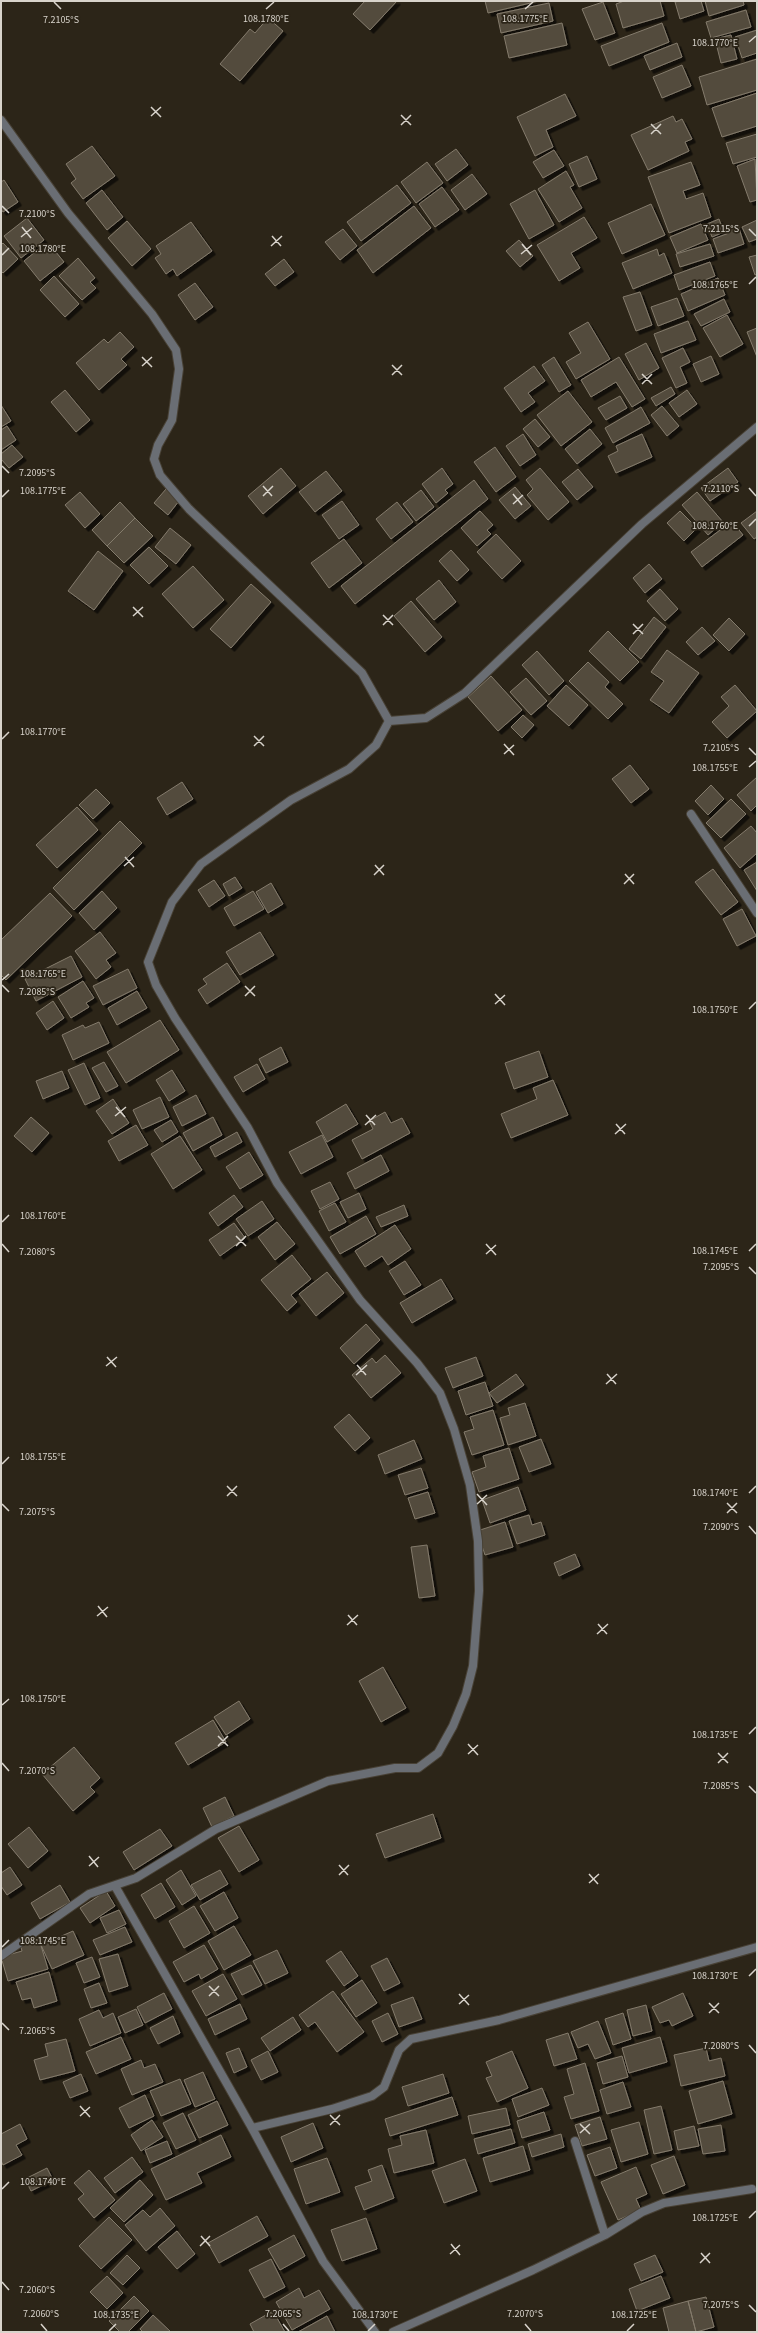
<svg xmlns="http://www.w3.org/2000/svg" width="758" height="2333" font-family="'Source Sans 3',sans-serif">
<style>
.building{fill:#534b3d;stroke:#847b6c;filter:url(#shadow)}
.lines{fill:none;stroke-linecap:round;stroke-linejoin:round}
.street-casing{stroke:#484135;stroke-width:10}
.street{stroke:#6a6e74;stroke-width:8}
.ticks{fill:none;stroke:#d8d3cb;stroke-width:1.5}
.ticks-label{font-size:10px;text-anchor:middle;fill:#d8d3cb;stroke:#2c2518;stroke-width:3.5;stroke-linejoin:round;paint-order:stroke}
</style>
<defs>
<filter id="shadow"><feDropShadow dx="3.5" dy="3.5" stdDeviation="0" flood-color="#0009"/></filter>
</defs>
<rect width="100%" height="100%" fill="#2c2518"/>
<path class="building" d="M365,1H397L370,30L353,14Z
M485,1H539L488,13Z
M624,1H660L664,16L623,28L616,4Z
M679,1H701L704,11L680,19L675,2Z
M705,1H743L744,5L709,16Z
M603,2L615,33L595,40L582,9Z
M549,3L553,21L501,33L497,14Z
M746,10L751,27L711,38L706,22Z
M268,18L283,31L240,81L220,64L250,29L255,33Z
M562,23L567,45L509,58L504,36Z
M662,23L669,42L609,66L601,46Z
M757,30V53L742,58L735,37Z
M731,35L737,59L721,63L715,39Z
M677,43L682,57L650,70L644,56Z
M757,59V90L707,105L699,77Z
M682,65L691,86L662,98L653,77Z
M757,93V126L722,137L712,108Z
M565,94L576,116L546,130L553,147L535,156L517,117Z
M673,116L676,122L682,119L692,139L685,142L689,151L648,170L631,135Z
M757,134V157L733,164L726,143Z
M92,146L115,176L83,199L71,183L76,179L66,164Z
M456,149L468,165L447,181L435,164Z
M554,150L564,166L543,178L533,162Z
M587,156L597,179L579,187L569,164Z
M755,159L757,200L750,202L737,166Z
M427,162L443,183L416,203L401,182Z
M691,162L700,185L683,191L686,199L703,193L711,217L669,233L648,177Z
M566,171L574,185L570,187L582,208L559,222L538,189Z
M472,174L487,194L465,210L451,190Z
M4,180L18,202L3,212L1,209V182Z
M397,185L411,203L361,241L347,222Z
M442,187L459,210L435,227L419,204Z
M102,190L123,217L107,230L86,203Z
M535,190L554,225L529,239L510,204Z
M651,204L665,235L622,254L608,223Z
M414,206L431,228L373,273L357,250Z
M584,217L597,238L571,253L580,268L559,281L537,245Z
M27,218L44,240L21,258L4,236Z
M719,219L724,232L712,237L707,224Z
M757,220V239L749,242L742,227Z
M127,221L151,249L132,266L108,238Z
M191,222L212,251L177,276L173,269L166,274L155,258L161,254L156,246Z
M701,224L708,240L677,253L670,237Z
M738,225L744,244L718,253L713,239L729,233L728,228Z
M343,229L357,246L340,260L325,242Z
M519,240L533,256L520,267L506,251Z
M3,243L18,259L3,273L1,271V245Z
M710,244L714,256L680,267L676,254Z
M51,246L64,262L40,281L24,261L40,248L44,253Z
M657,249L659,256L664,253L672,273L633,289L622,263Z
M757,255V274L755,275L749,257Z
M78,258L95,278L90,282L96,288L82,300L59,276Z
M284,259L294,272L275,286L265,274Z
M710,262L715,276L679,290L674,275Z
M54,276L79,304L65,317L40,290Z
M718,278L725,295L688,311L681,294Z
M195,283L213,307L195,320L178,295Z
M640,292L652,325L636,331L623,297Z
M677,298L684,316L658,326L651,307Z
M724,299L730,312L701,326L694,314Z
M727,315L743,344L720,357L703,328Z
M688,321L696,340L661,353L654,334Z
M588,322L610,359L576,379L566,362L581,353L569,333Z
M757,328V357L747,332Z
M120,332L134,347L121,359L127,365L99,390L76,363L104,339L108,343Z
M646,343L659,368L639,380L625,354Z
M683,348L690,362L680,367L687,383L676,388L662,358Z
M711,356L719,374L701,382L693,364Z
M554,357L571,385L559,392L542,365Z
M619,357L645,399L632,407L616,382L591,397L581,380Z
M534,366L545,381L528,393L535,402L521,412L504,388Z
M671,387L675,394L656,406L651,398Z
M65,390L90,420L76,432L51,402Z
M687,390L697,404L679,417L669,403Z
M568,391L592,422L561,446L537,415Z
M620,396L627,408L606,420L598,408Z
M1,405L11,421L1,427Z
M662,406L679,426L667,436L651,415Z
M641,407L650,423L613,443L605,428Z
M535,419L550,437L538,447L523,429Z
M7,426L16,440L1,450V430Z
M590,429L602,444L577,464L565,449Z
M523,434L536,455L520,466L506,446Z
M642,434L652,457L616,473L608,456L618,451L616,446Z
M12,445L23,457L9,468L1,459V454Z
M495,447L516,477L496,492L474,462Z
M281,468L296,486L263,514L248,496Z
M442,468L453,484L445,490L448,493L436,503L422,484Z
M540,468L569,502L548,520L527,495L533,489L526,480Z
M728,468L738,482L710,501L701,488Z
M578,469L593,487L577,500L562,482Z
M326,471L342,491L315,512L299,492Z
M474,480L488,499L355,604L341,586Z
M515,487L531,506L515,519L499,500Z
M166,489L179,501L168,515L154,503Z
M421,490L434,507L416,521L403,504Z
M80,492L100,514L85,528L65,505Z
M697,492L723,522L708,535L682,505Z
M342,501L359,525L339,539L322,515Z
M120,502L135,518L107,546L92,530Z
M397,502L413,522L391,539L376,519Z
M480,511L493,525L487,530L491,534L477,546L461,528Z
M680,511L697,528L684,541L667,523Z
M757,511V537L754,539L741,523Z
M135,518L153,536L124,563L107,546Z
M732,521L743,535L702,567L691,552Z
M170,528L191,545L176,564L155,547Z
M496,534L521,561L502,579L477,552Z
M344,539L362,563L329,588L311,563Z
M149,547L168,566L149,584L130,565Z
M451,550L469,570L457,581L439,561Z
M98,551L123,571L94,610L68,591Z
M649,564L662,579L645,593L633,578Z
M193,566L224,600L193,628L162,594Z
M439,580L456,602L434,620L416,599Z
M251,584L271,602L231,648L210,629Z
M660,589L678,609L665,621L647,601Z
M411,601L442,637L425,652L394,616Z
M654,617L666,627L641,659L629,649Z
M729,618L745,634L729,651L713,635Z
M702,627L715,641L698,655L686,642Z
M608,631L639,662L620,681L589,651Z
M667,650L699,673L669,713L650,700L664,681L651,672Z
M537,651L564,681L549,695L522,665Z
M588,662L609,682L605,687L623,704L608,719L569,681Z
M491,676L522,710L498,731L468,697Z
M526,678L547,701L531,715L510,692Z
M566,685L588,705L569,726L547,706Z
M735,685L757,711L727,738L712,722L729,706L721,697Z
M523,715L534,725L522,738L511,727Z
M630,765L649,789L631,803L612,779Z
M757,777V805L751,811L737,795Z
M182,782L193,799L167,815L157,798Z
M711,785L724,799L708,815L695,801Z
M96,789L110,803L93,819L79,805Z
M731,799L746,814L721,838L706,823Z
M77,807L98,830L57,868L36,845Z
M120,821L142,843L74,910L53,888Z
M751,826L757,833V853L740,868L724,848Z
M757,862V891L744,870Z
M713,869L738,902L721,915L695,882Z
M235,877L242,888L229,896L223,884Z
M214,880L225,896L209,907L198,890Z
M271,883L283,904L268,913L256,892Z
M102,891L117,908L94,930L79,913Z
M253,891L264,909L234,926L224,908Z
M50,893L72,916L6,980L1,975V940Z
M742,909L756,936L737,946L723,919Z
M100,932L116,953L106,960L111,967L96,979L75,951Z
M260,932L274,955L240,975L226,952Z
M71,956L82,977L36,1001L25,979Z
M227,963L240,982L207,1004L198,990L207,984L203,979Z
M128,969L137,988L103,1005L93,986Z
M83,981L94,998L86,1003L89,1007L71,1018L58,997Z
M137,991L147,1008L117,1025L108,1008Z
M53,1001L64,1018L47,1030L36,1013Z
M160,1020L179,1050L126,1083L107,1052Z
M99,1022L109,1043L73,1060L62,1035L83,1025L85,1028Z
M281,1047L288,1062L266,1073L259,1059Z
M539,1051L548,1077L514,1089L505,1063Z
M104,1062L118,1086L106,1092L92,1068Z
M84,1063L100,1098L85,1105L68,1070Z
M257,1064L265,1079L243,1092L234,1077Z
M172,1070L185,1091L169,1101L156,1080Z
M62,1071L69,1088L43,1099L36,1081Z
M553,1080L568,1115L511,1138L501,1114L537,1099L533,1088Z
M196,1095L206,1114L182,1126L173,1107Z
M160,1097L169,1117L142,1129L133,1110Z
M113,1099L129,1123L112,1134L96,1111Z
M346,1104L358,1124L327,1142L316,1122Z
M385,1112L391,1123L402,1118L410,1133L362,1159L352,1140L373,1129L369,1121Z
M31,1117L49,1133L32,1152L14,1136Z
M213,1117L222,1135L193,1151L183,1133Z
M171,1120L178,1132L162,1142L154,1130Z
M136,1125L148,1145L119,1161L108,1141Z
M237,1132L242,1142L215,1157L210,1147Z
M322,1135L333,1157L301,1174L289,1152Z
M180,1136L202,1170L173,1189L151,1154Z
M249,1152L263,1175L240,1189L226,1167Z
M381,1155L389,1171L355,1189L347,1173Z
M330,1182L339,1199L320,1209L311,1191Z
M359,1193L366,1209L348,1218L340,1202Z
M234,1195L243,1207L218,1226L209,1213Z
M262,1201L274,1219L248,1236L236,1219Z
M335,1203L346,1222L329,1231L319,1211Z
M404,1205L408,1216L381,1227L376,1217Z
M366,1216L376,1234L340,1254L330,1237Z
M277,1222L295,1244L275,1260L258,1237Z
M234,1223L245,1238L220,1256L209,1240Z
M395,1225L411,1249L388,1265L382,1256L365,1267L355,1251Z
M292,1255L311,1279L291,1295L297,1302L287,1311L261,1280Z
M405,1261L421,1285L404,1295L389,1271Z
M327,1272L344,1293L316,1316L299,1294Z
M441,1279L453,1299L412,1323L400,1303Z
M366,1324L380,1340L354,1364L340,1348Z
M385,1355L401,1373L371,1398L352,1375L372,1358L376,1363Z
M476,1357L483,1376L453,1388L445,1368Z
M516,1374L524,1385L497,1403L489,1393Z
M485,1382L493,1406L466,1415L458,1391Z
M525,1403L536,1436L508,1445L500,1418L510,1415L508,1408Z
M493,1410L504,1445L472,1455L464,1432L474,1429L470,1417Z
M349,1414L370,1438L355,1451L334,1427Z
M541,1439L551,1464L529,1472L519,1447Z
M414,1440L422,1459L385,1474L378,1455Z
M509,1448L519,1479L479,1492L472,1472L486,1467L483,1456Z
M421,1468L428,1488L405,1495L398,1475Z
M518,1487L526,1510L490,1523L482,1500Z
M428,1492L435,1513L415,1519L408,1498Z
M529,1515L532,1525L541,1522L545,1535L517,1544L509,1521Z
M505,1522L513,1547L485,1555L477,1531Z
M427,1545L435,1596L419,1598L411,1547Z
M575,1554L580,1566L559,1576L554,1563Z
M383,1667L406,1708L381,1722L359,1681Z
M239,1701L250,1719L226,1735L214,1717Z
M213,1720L226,1742L188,1765L175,1743Z
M74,1747L100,1778L90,1787L95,1792L73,1811L42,1774Z
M225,1797L234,1816L212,1827L203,1808Z
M433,1814L441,1838L385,1858L376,1834Z
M239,1826L259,1860L239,1872L218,1838Z
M29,1827L48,1851L28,1868L8,1844Z
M160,1829L172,1846L134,1870L123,1852Z
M10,1867L22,1885L7,1895L1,1886V1873Z
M181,1870L196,1896L182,1905L166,1880Z
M220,1870L228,1884L200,1900L191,1885Z
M161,1883L175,1907L155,1919L141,1895Z
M60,1885L70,1902L40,1919L31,1903Z
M106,1891L115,1906L90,1923L80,1908Z
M224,1892L238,1918L215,1931L200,1906Z
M194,1906L210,1933L184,1948L169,1921Z
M119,1910L126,1924L107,1933L100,1918Z
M234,1926L251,1955L224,1970L208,1941Z
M125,1927L132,1942L100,1955L93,1940Z
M73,1931L84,1955L52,1969L41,1945Z
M39,1939L48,1969L8,1981L1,1957L22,1951L20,1944Z
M204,1945L218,1969L201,1979L199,1974L184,1982L173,1962Z
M277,1950L288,1973L265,1984L253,1961Z
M341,1951L358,1976L344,1986L326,1961Z
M118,1954L128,1986L109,1992L99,1959Z
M92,1957L100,1977L84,1983L76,1963Z
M387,1958L400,1983L384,1991L371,1966Z
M251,1965L262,1985L242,1995L231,1974Z
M49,1972L57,2001L34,2008L31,1998L22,2000L16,1982Z
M223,1974L237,1999L206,2016L192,1991Z
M362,1980L377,2003L356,2017L341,1994Z
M99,1983L107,2003L91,2008L84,1989Z
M333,1991L364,2032L337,2052L315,2022L308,2027L299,2015Z
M164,1993L172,2009L145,2023L137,2007Z
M683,1993L693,2016L672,2026L669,2020L660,2023L652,2007Z
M413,1997L422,2019L399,2027L391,2005Z
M240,2004L247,2019L215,2035L208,2019Z
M646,2005L652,2031L633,2036L627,2010Z
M136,2009L143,2025L125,2033L118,2017Z
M99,2010L103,2018L113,2013L121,2033L90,2046L79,2019Z
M388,2013L398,2034L382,2042L372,2021Z
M623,2013L631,2039L613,2045L605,2019Z
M173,2016L180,2033L158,2044L150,2028Z
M293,2017L301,2030L270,2051L261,2038Z
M598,2021L611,2053L595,2059L588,2044L578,2048L571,2032Z
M568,2033L577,2059L554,2066L546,2040Z
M121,2037L131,2059L96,2074L86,2052Z
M660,2037L667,2062L629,2073L622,2048Z
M66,2039L75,2071L40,2080L34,2060L48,2056L45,2044Z
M239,2048L247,2067L234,2073L226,2053Z
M706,2048L709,2061L721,2058L725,2076L681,2086L674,2055Z
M268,2051L278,2072L261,2080L251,2060Z
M512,2051L528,2088L497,2102L486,2078L492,2076L486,2062Z
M622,2056L628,2077L603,2084L597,2063Z
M141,2060L144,2068L155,2064L163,2082L132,2095L121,2069Z
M585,2063L599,2111L571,2119L564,2097L574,2094L567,2069Z
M203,2072L215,2099L195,2107L184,2080Z
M81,2074L88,2091L70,2098L63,2082Z
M443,2074L449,2093L408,2106L402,2087Z
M180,2079L191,2104L161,2116L150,2091Z
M723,2081L732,2114L698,2124L689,2091Z
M623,2082L631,2107L607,2114L600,2090Z
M542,2088L549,2105L518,2117L512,2099Z
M145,2095L154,2116L129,2128L119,2108Z
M452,2097L458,2115L390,2136L385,2119Z
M217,2101L228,2125L199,2138L188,2115Z
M661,2106L672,2150L654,2154L644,2110Z
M506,2108L510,2125L472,2134L468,2116Z
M544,2112L550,2130L522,2138L517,2121Z
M183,2113L196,2140L176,2149L163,2123Z
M600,2117L607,2139L582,2146L575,2125Z
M152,2120L163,2137L141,2151L131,2135Z
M639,2122L648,2154L621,2162L611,2130Z
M313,2123L323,2148L291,2162L281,2137Z
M20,2124L27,2139L16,2145L22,2155L3,2165L1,2161V2134Z
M721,2125L725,2151L703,2154L698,2129Z
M694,2126L699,2146L678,2150L674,2131Z
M511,2129L515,2143L478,2154L474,2139Z
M426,2130L434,2163L394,2173L388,2149L402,2145L400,2136Z
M561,2134L564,2147L532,2157L528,2144Z
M221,2135L231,2157L197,2173L202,2183L166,2200L151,2169Z
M167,2141L172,2154L150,2163L145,2150Z
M523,2146L530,2170L490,2182L483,2158Z
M610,2147L617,2168L595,2176L587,2155Z
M674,2156L685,2185L663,2194L651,2165Z
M132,2157L143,2172L115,2193L104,2178Z
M327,2158L340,2192L306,2204L294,2169Z
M465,2159L477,2191L444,2203L432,2171Z
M382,2165L394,2198L364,2210L355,2187L372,2181L368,2170Z
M636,2167L647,2194L636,2199L641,2210L618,2220L601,2182Z
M47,2168L53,2180L31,2191L25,2179Z
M89,2170L115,2200L94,2218L78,2199L84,2194L74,2183Z
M140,2180L153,2195L124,2222L110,2208Z
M160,2208L175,2226L146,2251L125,2225L143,2210L150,2217Z
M257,2216L268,2236L219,2263L208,2243Z
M109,2217L132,2240L101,2269L79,2246Z
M366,2218L377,2249L342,2261L331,2230Z
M177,2231L195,2254L177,2269L158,2247Z
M294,2235L305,2256L280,2270L268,2249Z
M127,2255L140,2268L123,2285L110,2273Z
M655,2255L663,2272L641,2281L634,2264Z
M271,2259L285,2287L264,2298L249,2270Z
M107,2276L123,2293L107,2309L90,2292Z
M661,2276L670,2298L637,2311L629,2289Z
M299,2288L304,2298L319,2290L330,2309L292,2330L276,2302Z
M134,2296L149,2311L128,2332H120L109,2321Z
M706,2297L714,2327L696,2332L688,2301Z
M688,2301L696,2332H669L663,2308Z
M273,2311L285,2332H254L250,2324Z
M153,2315L171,2332H143L140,2329Z
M327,2316L335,2332H298Z"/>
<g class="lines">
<g class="street-casing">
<path id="street" d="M1,120L68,213L152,314L176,350L179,369L172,420L158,445L154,459L160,475L189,509L362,673L389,721L376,745L349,769L291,800L201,864L172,902L148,962L156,985L175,1018L248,1128L277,1183L360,1300L417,1363L440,1393L454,1429L470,1485L478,1541L479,1591L473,1666L466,1694L453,1726L438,1753L418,1768H395L328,1781L216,1829L136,1878L89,1894L1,1956
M389,721L426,718L465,693L642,524L757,427
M691,814L757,913
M115,1886L252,2128L323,2261L375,2332
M252,2128L332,2109L372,2096L384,2087L399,2050L411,2039L499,2020L757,1947
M575,2141L605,2235
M393,2332L533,2270L605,2235L642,2212L664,2203L752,2189"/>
</g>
<use href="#street" class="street"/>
</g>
<path class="ticks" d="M54,2L61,9M266,9L274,2M525,9L533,2M749,42L756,36M151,107L161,117M401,115L411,125M151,116L161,107M651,124L661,134M401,125L411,115M651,134L661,124M2,206L9,213M22,227L31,238M749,229L756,236M272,236L281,246M21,237L32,228M522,244L531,255M271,246L282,236M521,254L532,245M2,255L9,248M749,284L756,277M142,357L152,367M392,365L402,375M142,366L152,357M642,374L652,384M392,375L402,365M642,384L652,374M2,466L9,473M263,486L272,496M749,488L756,496M513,494L522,505M263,496L273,486M2,497L9,490M513,504L523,495M749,526L756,519M133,607L143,617M383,615L393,625M133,616L143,607M633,624L643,634M383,625L393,615M633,634L643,624M254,736L264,746M2,739L9,732M504,744L514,755M254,746L264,736M749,748L756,755M504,754L514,745M749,767L756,761M125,857L134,867M375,865L384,875M124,866L134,857M625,874L634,884M374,875L384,865M624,884L634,874M2,980L9,974M2,985L9,992M245,986L255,996M495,994L505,1005M245,996L255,986M495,1004L505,995M749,1009L756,1002M116,1107L125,1117M366,1115L375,1125M115,1116L126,1107M616,1124L625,1134M365,1125L376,1115M615,1134L626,1124M2,1222L9,1215M236,1236L246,1246M2,1244L9,1252M486,1244L496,1255M236,1246L246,1236M749,1251L756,1244M486,1254L496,1245M749,1267L756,1274M107,1357L116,1367M357,1365L366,1375M106,1366L117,1357M607,1374L616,1384M356,1375L367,1365M606,1384L617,1374M2,1464L9,1457M227,1486L237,1496M749,1493L756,1486M477,1494L487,1505M227,1496L237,1486M727,1503L737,1513M2,1504L9,1511M477,1504L487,1495M727,1513L737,1503M749,1526L756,1534M98,1606L107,1617M348,1615L357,1625M97,1616L108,1607M598,1624L607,1634M347,1625L358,1615M597,1634L608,1624M2,1705L9,1699M749,1734L756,1727M218,1736L228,1746M468,1744L478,1755M218,1746L228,1736M718,1753L728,1763M468,1754L478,1745M2,1763L9,1771M718,1763L728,1753M749,1786L756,1793M89,1856L98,1867M339,1865L348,1875M89,1866L99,1857M589,1874L598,1884M339,1875L349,1865M589,1883L599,1874M2,1947L9,1940M749,1976L756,1969M209,1986L219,1996M459,1994L469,2005M209,1996L219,1986M709,2003L719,2013M459,2004L469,1995M709,2013L719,2003M2,2023L9,2030M749,2045L756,2053M80,2106L90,2117M330,2115L340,2125M80,2116L90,2107M580,2124L590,2134M330,2125L340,2115M580,2133L590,2124M2,2189L9,2182M749,2218L756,2211M201,2236L210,2246M451,2244L460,2255M200,2246L210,2236M701,2253L710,2263M450,2254L460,2245M700,2263L710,2253M2,2282L9,2290M749,2305L756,2312M41,2324L47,2331M283,2324L289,2331M525,2324L531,2331M109,2331L116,2324M368,2331L375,2324M627,2331L634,2324"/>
<g class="ticks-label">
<text x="266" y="22">108.1780°E</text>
<text x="525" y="22">108.1775°E</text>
<text x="61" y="23">7.2105°S</text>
<text x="715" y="46">108.1770°E</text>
<text x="37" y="217">7.2100°S</text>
<text x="721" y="232">7.2115°S</text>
<text x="43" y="252">108.1780°E</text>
<text x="715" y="288">108.1765°E</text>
<text x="37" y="476">7.2095°S</text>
<text x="721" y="492">7.2110°S</text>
<text x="43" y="494">108.1775°E</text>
<text x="715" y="529">108.1760°E</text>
<text x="43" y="735">108.1770°E</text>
<text x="721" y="751">7.2105°S</text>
<text x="715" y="771">108.1755°E</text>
<text x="43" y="977">108.1765°E</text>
<text x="37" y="995">7.2085°S</text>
<text x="715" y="1013">108.1750°E</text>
<text x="43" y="1219">108.1760°E</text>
<text x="715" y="1254">108.1745°E</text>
<text x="37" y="1255">7.2080°S</text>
<text x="721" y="1270">7.2095°S</text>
<text x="43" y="1460">108.1755°E</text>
<text x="715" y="1496">108.1740°E</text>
<text x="37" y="1515">7.2075°S</text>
<text x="721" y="1530">7.2090°S</text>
<text x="43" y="1702">108.1750°E</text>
<text x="715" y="1738">108.1735°E</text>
<text x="37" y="1774">7.2070°S</text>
<text x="721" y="1789">7.2085°S</text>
<text x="43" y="1944">108.1745°E</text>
<text x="715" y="1979">108.1730°E</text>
<text x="37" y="2034">7.2065°S</text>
<text x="721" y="2049">7.2080°S</text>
<text x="43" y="2185">108.1740°E</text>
<text x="715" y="2221">108.1725°E</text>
<text x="37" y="2293">7.2060°S</text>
<text x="721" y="2308">7.2075°S</text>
<text x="41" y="2317">7.2060°S</text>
<text x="283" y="2317">7.2065°S</text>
<text x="525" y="2317">7.2070°S</text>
<text x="116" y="2318">108.1735°E</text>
<text x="375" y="2318">108.1730°E</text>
<text x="634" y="2318">108.1725°E</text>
</g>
<rect width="758" height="2333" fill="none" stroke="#d8d3cb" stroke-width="4"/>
</svg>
